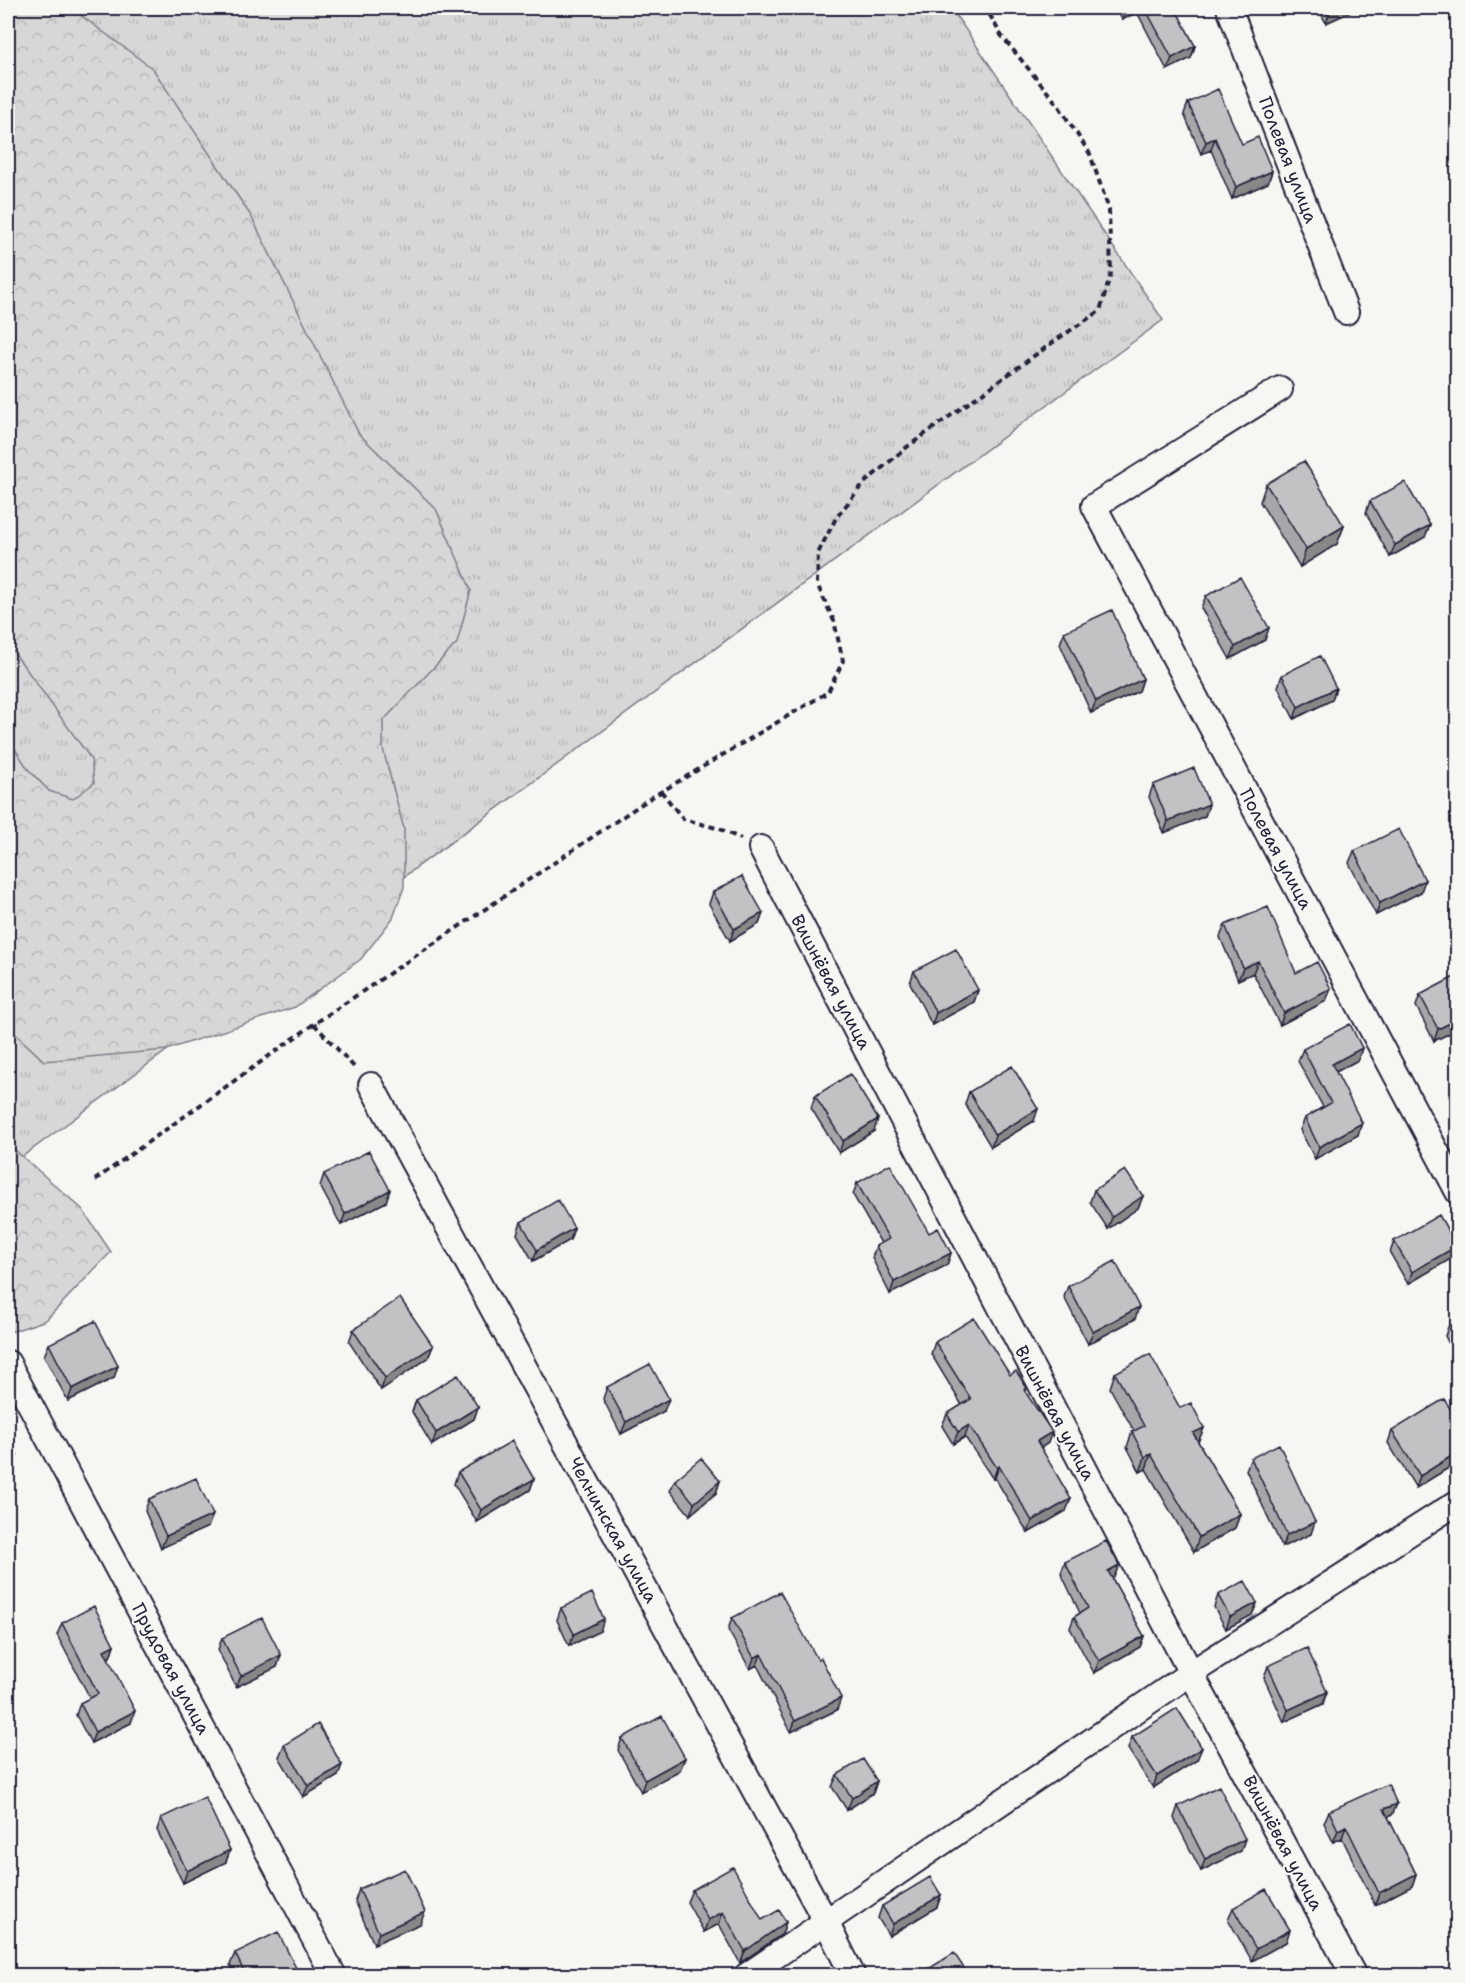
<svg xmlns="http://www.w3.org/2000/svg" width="1465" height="1983" font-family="'Shantell Sans',sans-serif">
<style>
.grass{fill:url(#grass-tufts);stroke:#7c7c89;stroke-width:1.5}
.forest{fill:url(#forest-crowns);stroke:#7c7c89;stroke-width:1.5}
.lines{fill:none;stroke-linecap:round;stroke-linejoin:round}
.street-casing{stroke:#22223b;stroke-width:28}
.path{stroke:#22223b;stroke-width:4;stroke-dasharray:6 4.5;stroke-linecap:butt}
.street{stroke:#f6f6f2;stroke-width:24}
.wall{fill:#a7a7a9;stroke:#22223b;stroke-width:1.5}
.shaded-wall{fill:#888889;stroke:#22223b;stroke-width:1.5}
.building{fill:#c2c2c4;stroke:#22223b;stroke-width:1.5}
.labels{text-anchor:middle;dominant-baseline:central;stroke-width:4.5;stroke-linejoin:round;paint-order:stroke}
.street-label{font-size:18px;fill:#22223b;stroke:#f6f6f2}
</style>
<defs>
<pattern id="grass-tufts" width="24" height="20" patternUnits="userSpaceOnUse" patternTransform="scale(1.5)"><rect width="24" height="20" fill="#d7d7d7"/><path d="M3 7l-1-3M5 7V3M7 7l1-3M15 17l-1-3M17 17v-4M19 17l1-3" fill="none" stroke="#b8b8b9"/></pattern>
<pattern id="forest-crowns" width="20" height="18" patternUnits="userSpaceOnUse" patternTransform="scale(1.5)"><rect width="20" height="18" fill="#d7d7d7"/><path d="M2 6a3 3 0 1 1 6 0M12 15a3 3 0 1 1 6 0" fill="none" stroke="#b8b8b9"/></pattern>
</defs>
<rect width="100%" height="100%" fill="#f6f6f2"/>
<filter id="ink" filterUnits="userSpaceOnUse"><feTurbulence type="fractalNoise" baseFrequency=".0167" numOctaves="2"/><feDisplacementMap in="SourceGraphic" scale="12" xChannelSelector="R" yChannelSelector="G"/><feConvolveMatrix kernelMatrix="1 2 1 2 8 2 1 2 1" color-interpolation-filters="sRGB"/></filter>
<g filter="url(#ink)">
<path class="grass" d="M8,8H951L1163,320L8,1167Z"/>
<path class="forest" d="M8,8H71L153,69L251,216L359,434L436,509L471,590L457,643L383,721V749L404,829V887L393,918L361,959L295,1007L166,1050L44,1061L8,1027V738L28,769L49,791L73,799L94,783L91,759L8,644Z
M8,1144L82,1209L111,1252L46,1320L8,1333Z"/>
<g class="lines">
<g class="street-casing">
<path id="street" d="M1229,8L1346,312
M1280,389L1094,506L1458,1192
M761,848L1191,1673L1354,1976
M371,1085L826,1922L853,1976
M8,1363L334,1976
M746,1976L1191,1673L1458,1502"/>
</g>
<path class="path" d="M661,791L683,819L720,829L741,839
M314,1024L356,1069
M95,1180L314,1024L649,799L828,692L843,661L834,621L817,584L818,553L836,518L863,484L907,447L1059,338L1100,311L1111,273L1109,210L1090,154L1058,105L1001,35L986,8"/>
<use href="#street" class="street"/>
</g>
<path class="wall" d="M1116,8H1175L1195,46L1191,58L1167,70L1137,12L1122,20Z
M1318,8H1359L1326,23Z
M1188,103L1242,144L1272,171L1268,183L1232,199L1211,150L1201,154L1184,114Z
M1266,484L1344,526L1337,544L1300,567L1260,502Z
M1370,501L1425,537L1390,557L1366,513Z
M1206,596L1265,640L1230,659L1201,608Z
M1064,632L1143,679L1139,691L1091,713L1060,644Z
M1282,675L1336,688L1332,700L1294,719L1278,687Z
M1153,785L1209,804L1205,816L1164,833L1149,797Z
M1354,851L1421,892L1376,915L1349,863Z
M713,892L763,913L759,924L730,941L709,904Z
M1225,925L1296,973L1326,1001L1280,1025L1253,973L1238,980L1220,937Z
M914,971L978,990L974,1002L932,1025L910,983Z
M1458,975V1029L1434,1041L1416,1006L1420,995Z
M1362,1048L1358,1060L1336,1072L1358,1135L1315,1159L1300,1130L1305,1118L1323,1107L1298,1061L1303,1049Z
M969,1092L1034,1121L991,1147L965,1104Z
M815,1096L874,1131L839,1153L811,1108Z
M324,1174L386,1202L341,1225L320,1186Z
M857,1183L951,1253L947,1265L890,1294L872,1258L876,1246L881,1243L853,1195Z
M1094,1190L1143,1196L1138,1208L1108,1229L1090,1202Z
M521,1222L574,1228L570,1240L533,1261L517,1234Z
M1394,1241L1452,1258L1408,1284L1390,1253Z
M1068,1286L1135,1319L1088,1344L1064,1297Z
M1458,1320V1362L1445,1336L1449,1324Z
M353,1330L433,1346L428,1358L381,1390L349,1342Z
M935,1342L1010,1375L1027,1388L1026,1392L1048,1443L1041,1448L1066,1511L1028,1533L995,1478L993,1479L965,1437L953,1444L942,1426L947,1414L962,1405L931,1354Z
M49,1344L114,1378L68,1401L44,1356Z
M1115,1373L1180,1408L1204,1428L1198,1442L1240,1514L1235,1528L1194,1552L1146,1469L1140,1472L1127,1447L1132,1432L1134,1431L1110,1388Z
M607,1387L664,1411L621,1434L603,1399Z
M416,1400L478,1407L474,1419L432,1445L412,1412Z
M1458,1421V1462L1416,1488L1388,1443L1392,1431Z
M1251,1458L1311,1534L1282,1547L1246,1470Z
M458,1472L534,1479L530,1490L477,1522L454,1484Z
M675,1480L720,1481L716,1493L690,1515L670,1491Z
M149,1499L208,1527L161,1548L145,1511Z
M1065,1562L1119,1565L1114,1577L1112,1578L1144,1636L1140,1647L1094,1673L1070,1628L1074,1617L1080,1613L1061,1573Z
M1218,1595L1257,1603L1252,1615L1226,1629L1214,1607Z
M561,1608L600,1631L569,1646L557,1620Z
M732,1618L818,1660L837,1710L791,1732L757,1665L750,1669L728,1630Z
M62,1623L114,1645L110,1657H108L131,1723L91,1743L76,1715L80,1703L90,1698L57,1635Z
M222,1638L281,1655L277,1667L236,1687L218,1650Z
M1268,1666L1323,1704L1284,1722L1264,1678Z
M1132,1737L1197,1760L1153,1788L1128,1749Z
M622,1738L685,1758L680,1770L641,1792L618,1750Z
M284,1745L338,1776L303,1797L279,1757Z
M837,1775L877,1781L873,1793L847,1810L832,1787Z
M1397,1804L1392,1815L1388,1817L1416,1874L1412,1886L1375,1905L1342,1838L1333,1842L1324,1823L1329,1811Z
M1178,1806L1241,1851L1201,1871L1174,1818Z
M161,1818L230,1850L226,1862L183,1883L157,1830Z
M359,1889L420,1924L374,1944L355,1901Z
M692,1890L762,1920L786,1922L782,1934L740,1963L719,1924L704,1932L687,1902Z
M941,1895L937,1907L889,1936L878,1918L882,1906Z
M1233,1908L1286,1942L1252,1961L1228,1919Z
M235,1953L300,1976H236L230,1965Z"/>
<path class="shaded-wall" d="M1126,8H1139L1137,12L1122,20Z
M1338,8H1359L1326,23L1330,11Z
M1195,46L1191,58L1167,70L1172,58Z
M1215,138L1211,150L1201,154L1206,142Z
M1272,171L1268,183L1232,199L1236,187Z
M1430,525L1425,537L1390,557L1395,545Z
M1344,526L1337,544L1300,567L1306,549Z
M1269,628L1265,640L1230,659L1235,647Z
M1143,679L1139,691L1091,713L1096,701Z
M1336,688L1332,700L1294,719L1298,707Z
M1209,804L1205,816L1164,833L1168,821Z
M1425,880L1421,892L1376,915L1380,903Z
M763,913L759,924L730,941L734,929Z
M1258,961L1253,973L1238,980L1243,968Z
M1331,989L1326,1001L1280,1025L1284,1013Z
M978,990L974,1002L932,1025L936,1013Z
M1458,1019V1029L1434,1041L1438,1029Z
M1362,1048L1358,1060L1328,1076L1332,1064Z
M1038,1109L1034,1121L991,1147L995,1135Z
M878,1119L874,1131L839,1153L843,1141Z
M1362,1123L1358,1135L1315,1159L1319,1147Z
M390,1190L386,1202L341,1225L345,1214Z
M1143,1196L1138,1208L1108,1229L1112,1217Z
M574,1228L570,1240L533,1261L537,1250Z
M1457,1246L1452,1258L1408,1284L1412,1272Z
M951,1253L947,1265L890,1294L894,1282Z
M1139,1307L1135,1319L1088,1344L1093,1332Z
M433,1346L428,1358L381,1390L385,1378Z
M118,1366L114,1378L68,1401L72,1389Z
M669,1399L664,1411L621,1434L626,1422Z
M478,1407L474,1419L432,1445L436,1433Z
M969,1425L965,1437L953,1444L958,1432Z
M1204,1428L1198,1442L1193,1433Z
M1052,1432L1048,1443L1033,1453L1037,1441Z
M1458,1452V1462L1416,1488L1420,1476Z
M1151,1454L1146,1469L1140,1472L1145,1457Z
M17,1455L13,1467L8,1470V1460Z
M999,1466L995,1478L993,1479L997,1468Z
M534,1479L530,1490L477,1522L481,1510Z
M720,1481L716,1493L690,1515L694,1503Z
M1071,1499L1066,1511L1028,1533L1032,1521Z
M1240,1514L1235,1528L1194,1552L1199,1537Z
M213,1515L208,1527L161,1548L166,1536Z
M1315,1522L1311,1534L1282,1547L1287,1535Z
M1119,1565L1114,1577L1104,1582L1108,1571Z
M1257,1603L1252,1615L1226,1629L1230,1617Z
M604,1619L600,1631L569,1646L574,1634Z
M1144,1636L1140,1647L1094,1673L1099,1661Z
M114,1645L110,1657L100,1662L104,1650Z
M761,1654L757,1665L750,1669L754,1658Z
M281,1655L277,1667L236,1687L241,1676Z
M1327,1692L1323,1704L1284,1722L1288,1710Z
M841,1698L837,1710L791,1732L795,1721Z
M135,1711L131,1723L91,1743L95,1732Z
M1202,1748L1197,1760L1153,1788L1157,1776Z
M685,1758L680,1770L641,1792L645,1780Z
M342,1765L338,1776L303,1797L308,1786Z
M877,1781L873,1793L847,1810L852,1798Z
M1397,1804L1392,1815L1380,1821L1384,1809Z
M1346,1826L1342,1838L1333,1842L1338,1830Z
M1245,1839L1241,1851L1201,1871L1205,1859Z
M230,1850L226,1862L183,1883L187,1871Z
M1416,1874L1412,1886L1375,1905L1379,1893Z
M941,1895L937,1907L889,1936L893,1924Z
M425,1912L420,1924L374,1944L379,1933Z
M723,1912L719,1924L704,1932L708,1920Z
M786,1922L782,1934L740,1963L745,1951Z
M1290,1930L1286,1942L1252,1961L1256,1949Z"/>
<path class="building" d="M1145,8H1175L1195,46L1172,58Z
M1328,8H1338L1330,11Z
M1218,89L1242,144L1258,137L1272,171L1236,187L1215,138L1206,142L1188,103Z
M1304,461L1344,526L1306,549L1266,484Z
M1405,482L1430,525L1395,545L1370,501Z
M1240,577L1269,628L1235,647L1206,596Z
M1112,610L1143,679L1096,701L1064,632Z
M1320,656L1336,688L1298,707L1282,675Z
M1194,768L1209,804L1168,821L1153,785Z
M1399,829L1425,880L1380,903L1354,851Z
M742,876L763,913L734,929L713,892Z
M1268,907L1296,973L1317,962L1331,989L1284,1013L1258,961L1243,968L1225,925Z
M956,949L978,990L936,1013L914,971Z
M1458,975V1019L1438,1029L1420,995Z
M1350,1024L1362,1048L1332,1064L1362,1123L1319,1147L1305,1118L1331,1103L1303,1049Z
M1012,1066L1038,1109L995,1135L969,1092Z
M850,1074L878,1119L843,1141L815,1096Z
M369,1151L390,1190L345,1214L324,1174Z
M890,1164L929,1233L938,1228L951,1253L894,1282L876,1246L889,1239L857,1183Z
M1125,1170L1143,1196L1112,1217L1094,1190Z
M558,1200L574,1228L537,1250L521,1222Z
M1439,1215L1457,1246L1412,1272L1394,1241Z
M1115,1261L1139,1307L1093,1332L1068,1286Z
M400,1298L433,1346L385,1378L353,1330Z
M974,1318L1010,1375L1016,1371L1027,1388L1024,1390L1052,1432L1037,1441L1071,1499L1032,1521L999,1466L997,1468L969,1425L958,1432L947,1414L971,1399L935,1342Z
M1458,1320V1341L1449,1324Z
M95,1321L118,1366L72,1389L49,1344Z
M1150,1354L1180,1408L1191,1403L1204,1428L1193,1433L1240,1514L1199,1537L1151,1454L1145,1457L1132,1432L1144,1426L1115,1373Z
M650,1364L669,1399L626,1422L607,1387Z
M458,1375L478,1407L436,1433L416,1400Z
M1444,1399L1458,1421V1452L1420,1476L1392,1431Z
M8,1436L17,1455L8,1460Z
M512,1441L534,1479L481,1510L458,1472Z
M1279,1444L1315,1522L1287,1535L1251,1458Z
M701,1458L720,1481L694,1503L675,1480Z
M196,1478L213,1515L166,1536L149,1499Z
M1106,1541L1119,1565L1108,1571L1144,1636L1099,1661L1074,1617L1088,1608L1065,1562Z
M1245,1581L1257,1603L1230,1617L1218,1595Z
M780,1592L818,1660L821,1658L841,1698L795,1721L761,1654L754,1658L732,1618Z
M592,1593L604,1619L574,1634L561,1608Z
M94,1606L114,1645L104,1650L135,1711L95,1732L80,1703L98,1694L62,1623Z
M262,1618L281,1655L241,1676L222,1638Z
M1307,1648L1327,1692L1288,1710L1268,1666Z
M1177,1708L1202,1748L1157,1776L1132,1737Z
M662,1716L685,1758L645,1780L622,1738Z
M318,1724L342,1765L308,1786L284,1745Z
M863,1759L877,1781L852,1798L837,1775Z
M1388,1784L1397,1804L1384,1809L1416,1874L1379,1893L1346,1826L1338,1830L1329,1811Z
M1219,1786L1245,1839L1205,1859L1178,1806Z
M205,1797L230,1850L187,1871L161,1818Z
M733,1867L762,1920L779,1910L786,1922L745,1951L723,1912L708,1920L692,1890Z
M405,1869L425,1912L379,1933L359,1889Z
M930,1877L941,1895L893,1924L882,1906Z
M1266,1889L1290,1930L1256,1949L1233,1908Z
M278,1932L300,1976H246L235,1953Z
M954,1953L969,1976H924L922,1973Z"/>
</g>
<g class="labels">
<g class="street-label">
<text transform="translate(1288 160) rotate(69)">Полевая улица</text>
<text transform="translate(1276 849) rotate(62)">Полевая улица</text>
<text transform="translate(831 982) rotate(62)">Вишнёвая улица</text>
<text transform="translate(1055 1413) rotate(62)">Вишнёвая улица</text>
<text transform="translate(613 1530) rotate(61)">Челнинская улица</text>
<text transform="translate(171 1669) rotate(62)">Прудовая улица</text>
<text transform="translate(1283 1843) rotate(62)">Вишнёвая улица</text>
</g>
</g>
<rect width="1465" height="1983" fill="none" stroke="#f6f6f2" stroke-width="30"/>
<rect x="15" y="15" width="1435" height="1953" fill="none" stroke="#22223b" stroke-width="2" filter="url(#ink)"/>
</svg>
